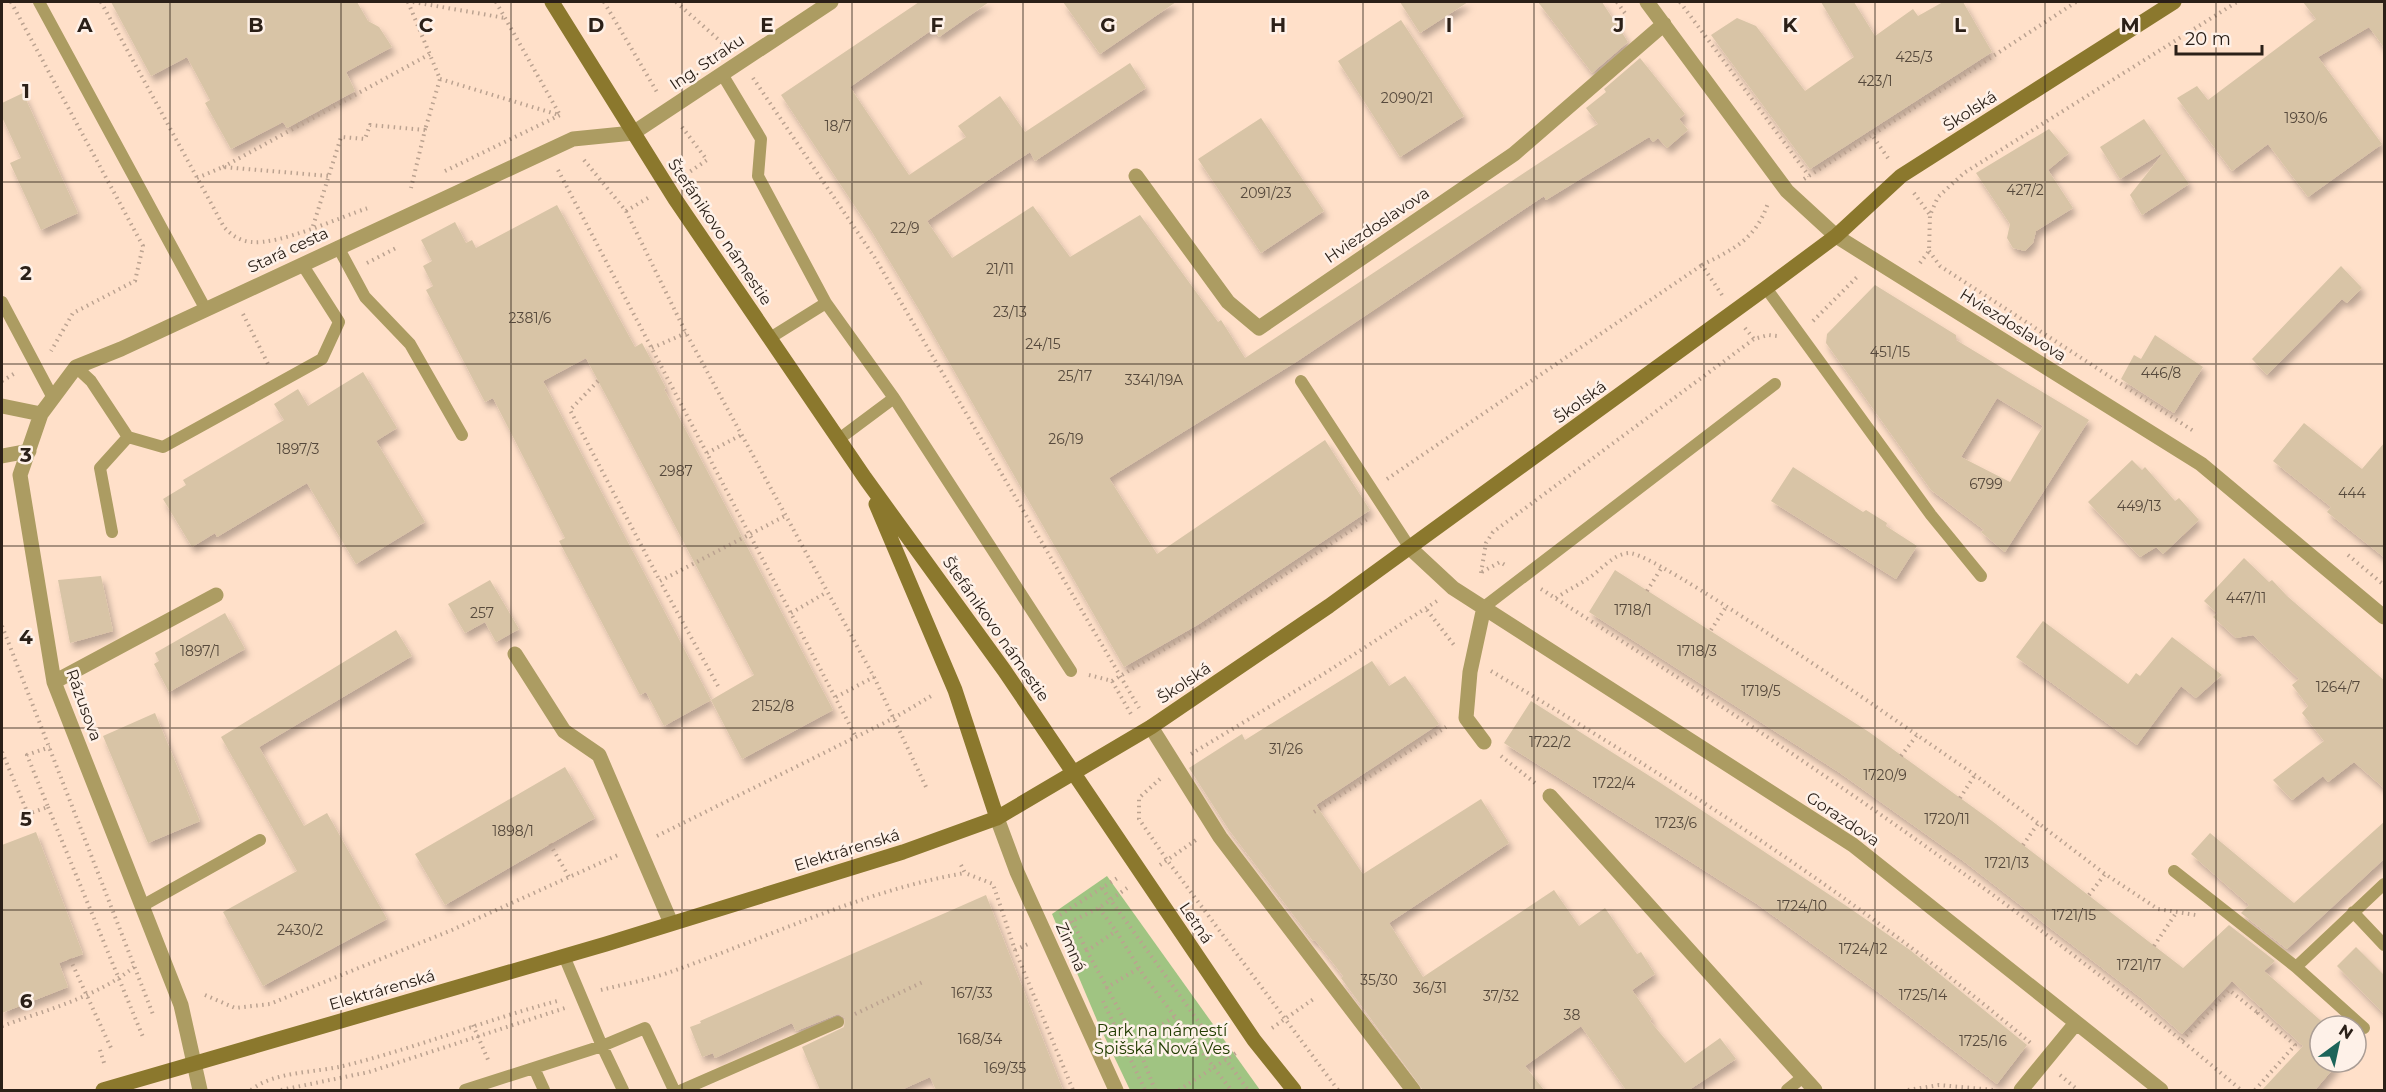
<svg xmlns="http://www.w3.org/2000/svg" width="2386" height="1092" font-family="Montserrat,sans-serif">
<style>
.green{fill:#a0c482}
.building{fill:#d8c4a6;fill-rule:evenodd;filter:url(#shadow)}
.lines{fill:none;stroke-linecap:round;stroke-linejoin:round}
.path{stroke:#bba290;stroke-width:4;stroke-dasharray:1.5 4.5;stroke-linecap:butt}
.lane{stroke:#ac9c62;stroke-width:12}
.street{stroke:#ac9c62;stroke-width:15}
.secondary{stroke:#8b782d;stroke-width:15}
.grid{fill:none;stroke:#2b2018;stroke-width:1.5;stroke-opacity:0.55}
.labels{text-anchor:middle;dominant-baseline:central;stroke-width:5;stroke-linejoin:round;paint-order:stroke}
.number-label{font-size:14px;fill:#56493c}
.street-label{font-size:16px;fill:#2b2018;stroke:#fef1e8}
.park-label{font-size:16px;fill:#223d02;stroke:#fef1e8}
.grid-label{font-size:20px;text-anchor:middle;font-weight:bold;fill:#2b2018;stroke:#fef1e8;stroke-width:5;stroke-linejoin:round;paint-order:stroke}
</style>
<defs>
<filter id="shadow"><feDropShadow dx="3.5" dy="6" stdDeviation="3" flood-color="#0004"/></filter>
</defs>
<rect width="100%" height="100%" fill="#ffe0c9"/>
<path class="green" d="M1107,876L1260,1090H1130L1099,1025L1052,914Z"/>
<path class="building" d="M111,2H357L368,21L379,27L392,47L346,72L355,91L287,128L283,122L231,149L205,103L210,100L187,57L151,76Z
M919,2H989L939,37L933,29L850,87L909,175L966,137L958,126L1000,96L1025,132L1130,63L1146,88L1035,161L1030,152L927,221L952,258L1033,206L1070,257L1140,215L1218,322L1221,320L1245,358L1598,124L1586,108L1606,92L1604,89L1640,58L1685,114L1679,119L1688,130L1667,148L1658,138L1653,142L1649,137L1546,200L1544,196L1296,362L1109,478L1157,554L1325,440L1370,510L1199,624L1124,667L918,308L872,232L781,95Z
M1063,2H1176L1100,54Z
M1400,2H1468L1420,33Z
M1538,2H1602L1628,42L1592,73Z
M1821,2H1854L1875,36L1913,9L1918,16L1943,2H1963L1992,52L1810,169L1711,35L1737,18L1756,26L1805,91L1854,57Z
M2303,2H2385V49L2369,27L2318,57L2382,144L2308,197L2268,144L2232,171L2177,98L2197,86L2208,100L2316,19Z
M1401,20L1464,116L1400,157L1338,61Z
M23,93L78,213L41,230L10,163L21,158L2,117V103Z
M1261,118L1324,211L1261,253L1198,159Z
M2144,119L2189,184L2142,215L2130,195L2164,152L2120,179L2100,147Z
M2049,129L2069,153L2048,170L2073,208L2036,231L2033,243L2025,251L2013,248L2007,238L2010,224L1976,173Z
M557,205L635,347L642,343L649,356L666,388L664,389L833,710L742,759L711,700L664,726L646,692L640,695L559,541L565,538L493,398L485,402L426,290L433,286L423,266L432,261L421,240L455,222L466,243L472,240L476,248ZM586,358L754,675L711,700L543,381Z
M2341,266L2362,288L2347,303L2342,299L2267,375L2252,359Z
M1875,285L1956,335V340L2089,420L2005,552L1981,532L1984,530L1931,490L1826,343L1827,334ZM1997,398L2043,426L2010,482L1961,457Z
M2155,335L2203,367L2174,413L2121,379L2134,355L2141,359Z
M363,372L397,428L376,441L425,522L356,564L307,483L217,537L215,533L192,547L163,499L186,485L183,480L284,420L274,404L298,389L308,406Z
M2304,423L2362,469L2385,442V558L2327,512L2331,507L2273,461Z
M2132,460L2142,470L2145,467L2175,501L2179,498L2199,520L2163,554L2156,547L2140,557L2088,502Z
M1793,467L1863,512L1866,510L1887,523L1886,526L1917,546L1896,579L1771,501Z
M2244,558L2269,582L2272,580L2287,596L2385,681V789L2354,762L2328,782L2323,776L2292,800L2273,780L2324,741L2302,713L2308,706L2292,685L2299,679L2253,635L2236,638L2213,617L2217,613L2204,601Z
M1615,570L1869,732L1992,821L2183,968L2229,925L2275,961L2264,971L2327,1026H2320V1062H2339L2315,1090H2262L2303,1046L2232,981L2182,1034L2141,998L1962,860L1840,773L1589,612Z
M101,576L113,631L70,643L58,580Z
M490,580L519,629L496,642L485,622L465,633L448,604Z
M225,613L245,649L169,692L154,664L159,661L155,653Z
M2043,621L2128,684L2136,673L2140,676L2172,637L2222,675L2196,698L2181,686L2137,745L2016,657Z
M396,630L412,656L259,747L304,826L327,813L387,919L263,986L223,912L297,871L221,737Z
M1372,661L1389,686L1405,676L1439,724L1316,805L1363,874L1481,799L1509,843L1389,923L1423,977L1554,890L1579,926L1605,908L1637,954L1641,952L1655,974L1632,990L1652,1019L1650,1021L1685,1063L1720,1038L1736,1059L1689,1090H1626L1581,1026L1525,1066L1544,1090H1423L1341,978L1343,976L1315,940L1313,941L1229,830L1189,768L1242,734L1245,740Z
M1531,701L1659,782L1848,907L1910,950L2027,1045L1997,1084L1878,992L1757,904L1504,743Z
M155,713L200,821L148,843L103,736Z
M565,767L595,818L445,905L415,854Z
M2385,821V858L2287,949L2241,913L2249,905L2191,854L2210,833L2294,903Z
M36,832L83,954L59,963L68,987L2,1013V845Z
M986,895L1063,1090H936L930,1077L901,1090H820L802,1047L844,1027L845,1018L838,1014L796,1031L792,1023L715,1058L713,1053L702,1057L690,1027L701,1023L700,1021Z
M2356,947L2385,976V1015L2337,966Z"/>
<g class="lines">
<path class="path" d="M11,2L143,246L135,281L73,313L51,351
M101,2L224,227C231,235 240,241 251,242C280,245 338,218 368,208
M408,2L440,79L425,130
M413,2L505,18
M496,2L560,115
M604,2L657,92
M676,2L727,47
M1617,2L1627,16
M1680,2L1809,176
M753,78L875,258L1139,708
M440,79L559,115
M682,127L707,160L685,175
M1888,158L1872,135L2076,2
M584,160L626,211L686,333L874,677L927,789
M223,167L430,54
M558,170L856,737
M445,171L560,115
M197,178L223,167L329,176
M1804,179L1872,135
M1914,193L1930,215L1938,197L1964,173L2237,2
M626,211L648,198
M313,226L341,137L365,139L370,125L425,130L411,188
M1929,251L1940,266L2195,432
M367,263L398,247
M1920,263L1929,251L1930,215
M1722,295L1702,265C1734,249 1756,239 1768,203
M243,314L269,366
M1813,321L1858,276
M1745,328L1754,339L1768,335L1777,336
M652,348L686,333
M2,381L17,372
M598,381L570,410L660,581
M707,453L741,435
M1387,479L1702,265
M2348,555L2384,585
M1482,572L1500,562L1505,565
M1481,573L1486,543L1493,532L1754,339
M1541,589C1783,744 2022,904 2241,1090
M1647,591L1662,567
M1556,598C1566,591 1577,586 1587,579C1601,571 1612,554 1629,553C1655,552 1879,709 1917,735
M1427,610L1454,645
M791,613L827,592
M2,626L154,1017
M1711,630L1726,607
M1491,671C1679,783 1866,903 2033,1045
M1089,675L1112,681L1131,714
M1112,681L1266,587L1369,518
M718,686L660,581L785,516
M836,697L874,677
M2,752L28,814L48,807L27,755L50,747
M1191,754L1322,675L1437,601
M1501,756L1535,783
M1901,756L1917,735L1975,775L2105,874L2158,909L2196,915
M1160,779L1139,798V819L1167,860L1338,1090
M1960,798L1975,775
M48,807L143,1037
M1314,812L1446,727
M657,836L894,718L933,695
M550,844L569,877
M2023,845L2039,822
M961,865L965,873L993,884L1015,950L1073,1090
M1160,865L1196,840
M1102,888L1248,1090
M2089,895L2105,874
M1099,908L1116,931
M1060,915L1119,877
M1072,921L1087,951
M1064,925L1099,908L1127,888
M2154,946L2176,913
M1015,950L1028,944
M70,959L111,1048
M1106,988L1139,968
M601,990C625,984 652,979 676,970C771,936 865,890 965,873
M205,995L235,1008L270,1004L452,930L618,855
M1103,1001L1145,1090
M855,1014L925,981
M473,1025L489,1062
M2,1026C46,1010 97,997 134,967
M1272,1028L1315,998
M2182,1040L2229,990L2258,1013
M1136,1041L1087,951L1116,931L1144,976L1231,1090
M100,1050L105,1066
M2060,1075L2078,1090
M251,1090C275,1071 314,1073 343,1066C417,1048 488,1019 561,1000
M281,1090L369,1072L565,1008
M1155,1090L1136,1041L1174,1017
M1179,1090L1236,1053
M1908,1090L1939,1085L1994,1090
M2255,1090L2295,1045L2258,1013L2262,1009"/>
<path class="lane" d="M39,2L205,308
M722,74L761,139L758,176L826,303L894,398L1071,671
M338,247L365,297L410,344L462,435
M1766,288L1931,515L1981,576
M2,302L53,398
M770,338L826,303
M76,367L91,381L128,437L163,447L322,359L339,322L302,264
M1301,381L1410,548
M839,439L894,398
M112,532L100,468L128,437
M1484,607L1775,384
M2174,871L2296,967
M142,906L260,840
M2353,912L2384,945
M564,956L602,1046L645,1028L674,1090
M2364,1028L2296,967L2384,884
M534,1068L544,1090
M465,1090L602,1046L623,1090
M682,1090L838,1022
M1787,1090L1803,1077"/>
<path class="street" d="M1647,2L1787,191L1836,236L2201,464L2384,617
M1136,176L1228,302L1259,328L1514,154L1664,24
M2,406L41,414
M2,456L29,451
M1410,548L1453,588L1853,845L2161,1090
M1484,607L1470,672L1466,718L1484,742
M515,654L564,731L599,755L671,923
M54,682L216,595
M1151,727L1220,837L1413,1090
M1550,796L1815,1090
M997,818L1017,872L1116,1090
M200,1090L181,1005L54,682L20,475L41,414L76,367L121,349L573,139L633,133L831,2
M2021,1090L2076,1023"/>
<path class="secondary" d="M552,2L675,199L865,478L1004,670L1254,1040L1294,1090
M876,504L955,690L997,818
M103,1090L606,944L903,852L997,818L1151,727L1329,606L1766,288L1836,236L1901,176L2174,2"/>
</g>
<path class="grid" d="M170,2V1090M341,2V1090M511,2V1090M682,2V1090M852,2V1090M1023,2V1090M1193,2V1090M1363,2V1090M1534,2V1090M1704,2V1090M1875,2V1090M2045,2V1090M2216,2V1090M2,182H2384M2,364H2384M2,546H2384M2,728H2384M2,910H2384"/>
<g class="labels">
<g class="number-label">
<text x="1914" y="57">425/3</text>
<text x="1875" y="81">423/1</text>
<text x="1407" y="98">2090/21</text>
<text x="2306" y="118">1930/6</text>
<text x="838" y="126">18/7</text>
<text x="2025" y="190">427/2</text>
<text x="1266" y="193">2091/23</text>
<text x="905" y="228">22/9</text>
<text x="1000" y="269">21/11</text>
<text x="1010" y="312">23/13</text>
<text x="530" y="318">2381/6</text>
<text x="1043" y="344">24/15</text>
<text x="1890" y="352">451/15</text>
<text x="2161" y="373">446/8</text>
<text x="1075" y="376">25/17</text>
<text x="1154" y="380">3341/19A</text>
<text x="1066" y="439">26/19</text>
<text x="298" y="449">1897/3</text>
<text x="676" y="471">2987</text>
<text x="1986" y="484">6799</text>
<text x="2352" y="493">444</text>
<text x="2139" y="506">449/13</text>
<text x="2246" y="598">447/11</text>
<text x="1633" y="610">1718/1</text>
<text x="482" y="613">257</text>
<text x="200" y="651">1897/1</text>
<text x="1697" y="651">1718/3</text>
<text x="2338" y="687">1264/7</text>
<text x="1761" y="691">1719/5</text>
<text x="773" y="706">2152/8</text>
<text x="1550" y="742">1722/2</text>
<text x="1286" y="749">31/26</text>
<text x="1885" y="775">1720/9</text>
<text x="1614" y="783">1722/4</text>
<text x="1947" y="819">1720/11</text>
<text x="1676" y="823">1723/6</text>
<text x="513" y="831">1898/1</text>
<text x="2007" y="863">1721/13</text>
<text x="1802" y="906">1724/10</text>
<text x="2074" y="915">1721/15</text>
<text x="300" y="930">2430/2</text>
<text x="1863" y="949">1724/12</text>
<text x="2139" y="965">1721/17</text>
<text x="1379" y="980">35/30</text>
<text x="1430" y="988">36/31</text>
<text x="972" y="993">167/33</text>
<text x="1923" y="995">1725/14</text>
<text x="1501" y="996">37/32</text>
<text x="1572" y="1015">38</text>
<text x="980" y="1039">168/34</text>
<text x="1983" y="1041">1725/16</text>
<text x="1005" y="1068">169/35</text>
</g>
<g class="street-label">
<text transform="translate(707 62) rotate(-34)">Ing. Straku</text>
<text transform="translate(1970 111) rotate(-33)">Školská</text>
<text transform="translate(1377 225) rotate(-34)">Hviezdoslavova</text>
<text transform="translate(720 232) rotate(56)">Štefánikovo námestie</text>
<text transform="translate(288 250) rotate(-25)">Stará cesta</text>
<text transform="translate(2013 325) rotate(32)">Hviezdoslavova</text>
<text transform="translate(1580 402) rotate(-36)">Školská</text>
<text transform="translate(996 629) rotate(55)">Štefánikovo námestie</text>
<text transform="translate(1184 683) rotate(-34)">Školská</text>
<text transform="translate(84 705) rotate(70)">Rázusova</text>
<text transform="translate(1843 819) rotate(34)">Gorazdova</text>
<text transform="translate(847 850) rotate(-17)">Elektrárenská</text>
<text transform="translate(1196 923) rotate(56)">Letná</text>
<text transform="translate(1071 947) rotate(66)">Zimná</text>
<text transform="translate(382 990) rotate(-16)">Elektrárenská</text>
</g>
<g class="park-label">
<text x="1162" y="1030">Park na námestí<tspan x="1162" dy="18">Spišská Nová Ves</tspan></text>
</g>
</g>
<g class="grid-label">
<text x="85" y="32">A</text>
<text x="256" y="32">B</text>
<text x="426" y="32">C</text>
<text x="596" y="32">D</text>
<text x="767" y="32">E</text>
<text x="937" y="32">F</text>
<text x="1108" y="32">G</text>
<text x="1278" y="32">H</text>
<text x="1449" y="32">I</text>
<text x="1619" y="32">J</text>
<text x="1790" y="32">K</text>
<text x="1960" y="32">L</text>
<text x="2130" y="32">M</text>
<text x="26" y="98">1</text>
<text x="26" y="280">2</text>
<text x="26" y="462">3</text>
<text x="26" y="644">4</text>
<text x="26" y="826">5</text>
<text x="26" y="1008">6</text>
</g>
<rect width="2386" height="1092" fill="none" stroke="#2b2018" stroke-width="6"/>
<g transform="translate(2338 1044) rotate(33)"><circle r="28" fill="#fef1e8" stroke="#aa9d95" stroke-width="1.5"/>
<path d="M0-4.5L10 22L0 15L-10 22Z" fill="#1c6459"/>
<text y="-9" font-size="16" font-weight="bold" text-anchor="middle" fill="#2b2018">N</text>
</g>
<path d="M2176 45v9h86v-9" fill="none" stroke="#2b2018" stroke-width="3"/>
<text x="2185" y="45" font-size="18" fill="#2b2018" stroke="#fef1e8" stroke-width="4.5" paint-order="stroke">20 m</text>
</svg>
